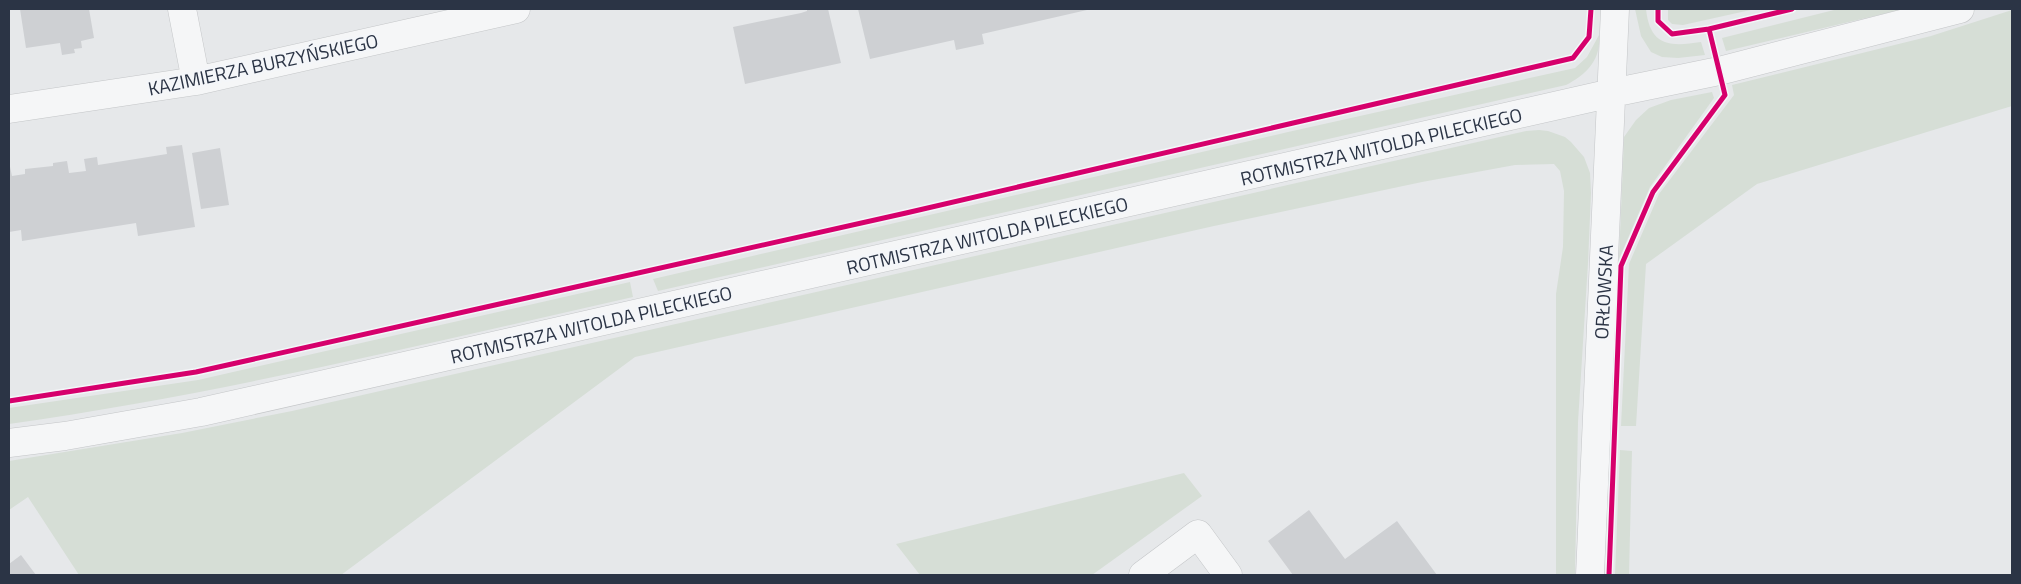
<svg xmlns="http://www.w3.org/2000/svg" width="2021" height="584" font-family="'Titillium Web',sans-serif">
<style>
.green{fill:#d6ded6}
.building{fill:#ced0d3}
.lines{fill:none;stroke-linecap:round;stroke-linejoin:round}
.minor-casing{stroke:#c4c6c8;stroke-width:29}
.minor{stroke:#f5f6f7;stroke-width:28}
.cycleway-casing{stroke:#f4f6f9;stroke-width:8}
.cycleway{stroke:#d6006c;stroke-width:5}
.labels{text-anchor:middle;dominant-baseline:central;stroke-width:5;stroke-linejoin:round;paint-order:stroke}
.street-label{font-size:19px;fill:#2b3445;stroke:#f4f6f9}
</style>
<rect width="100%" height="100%" fill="#e6e8ea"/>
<path class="green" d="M1635,9H1646C1650,46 1669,47 1701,42L1705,55L1678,58L1662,57L1651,52L1641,36Z
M1668,9H1755L1683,25L1672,24L1668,20Z
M1838,9H1904L1726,51L1722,38Z
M2012,10V106L1757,184L1646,264L1636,426H1621L1629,264L1659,194L1734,95L1732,85L1931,36Z
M1599,35C1601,60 1587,74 1566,85L658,291L653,279L1288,132L1575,68L1587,57Z
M1712,92L1714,98L1650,187L1619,259L1624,137L1636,120L1649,108L1671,100Z
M1539,130L1548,131L1565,137L1571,142L1584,157L1590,173L1591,193L1588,263L1578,422L1575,575H1556V294L1563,247L1564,191L1560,171L1554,164L1515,165L1422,182L1214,226L635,357L341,575H79L28,497L9,510V461L182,433L292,411L1526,131Z
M630,282L633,297C426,344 219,394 9,424V408L198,380Z
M1620,450L1632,451L1629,575H1615Z
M1184,473L1202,496L1092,575H920L896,544Z"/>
<path class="building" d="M20,9H89L94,38L81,41L82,48L74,49L75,53L62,55L60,43L26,48Z
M807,9H828L841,63L745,84L733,27L801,13L807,11Z
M858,9H1086L1087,10L982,34L984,44L956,50L954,40L870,59Z
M182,145L195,227L138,236L136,223L22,241L21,230L9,232V162L12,176L25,174V169L53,166V163L67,161L69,173L86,171L84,159L97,157L98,165L167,154L166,147Z
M220,148L229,205L201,209L192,153Z
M1309,510L1345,559L1397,521L1437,575H1293L1268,541Z
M21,555L36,575H9V564Z"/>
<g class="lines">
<g class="minor-casing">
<path id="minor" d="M182,9L196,81
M9,109L196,81L516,9
M9,443L65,436L201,412L1612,93L1719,71L1960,9
M1143,575L1198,534L1228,575
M1590,575L1615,9"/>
</g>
<use href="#minor" class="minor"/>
<g class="cycleway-casing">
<path id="cycleway" d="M1658,9V21L1672,34L1709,29L1792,9
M9,401L196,372L906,213L1573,58L1589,37L1591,9
M1609,575L1621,266L1653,192L1725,95L1709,29"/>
</g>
<use href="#cycleway" class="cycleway"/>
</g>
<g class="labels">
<g class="street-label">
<text transform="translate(263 64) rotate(-12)">KAZIMIERZA BURZYŃSKIEGO</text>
<text transform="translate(1381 146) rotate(-13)">ROTMISTRZA WITOLDA PILECKIEGO</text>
<text transform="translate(987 235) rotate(-13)">ROTMISTRZA WITOLDA PILECKIEGO</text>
<text transform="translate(1603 292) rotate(-87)">ORŁOWSKA</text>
<text transform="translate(591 324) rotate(-13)">ROTMISTRZA WITOLDA PILECKIEGO</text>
</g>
</g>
<rect width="2021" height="584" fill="none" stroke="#2b3445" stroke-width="20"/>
</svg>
